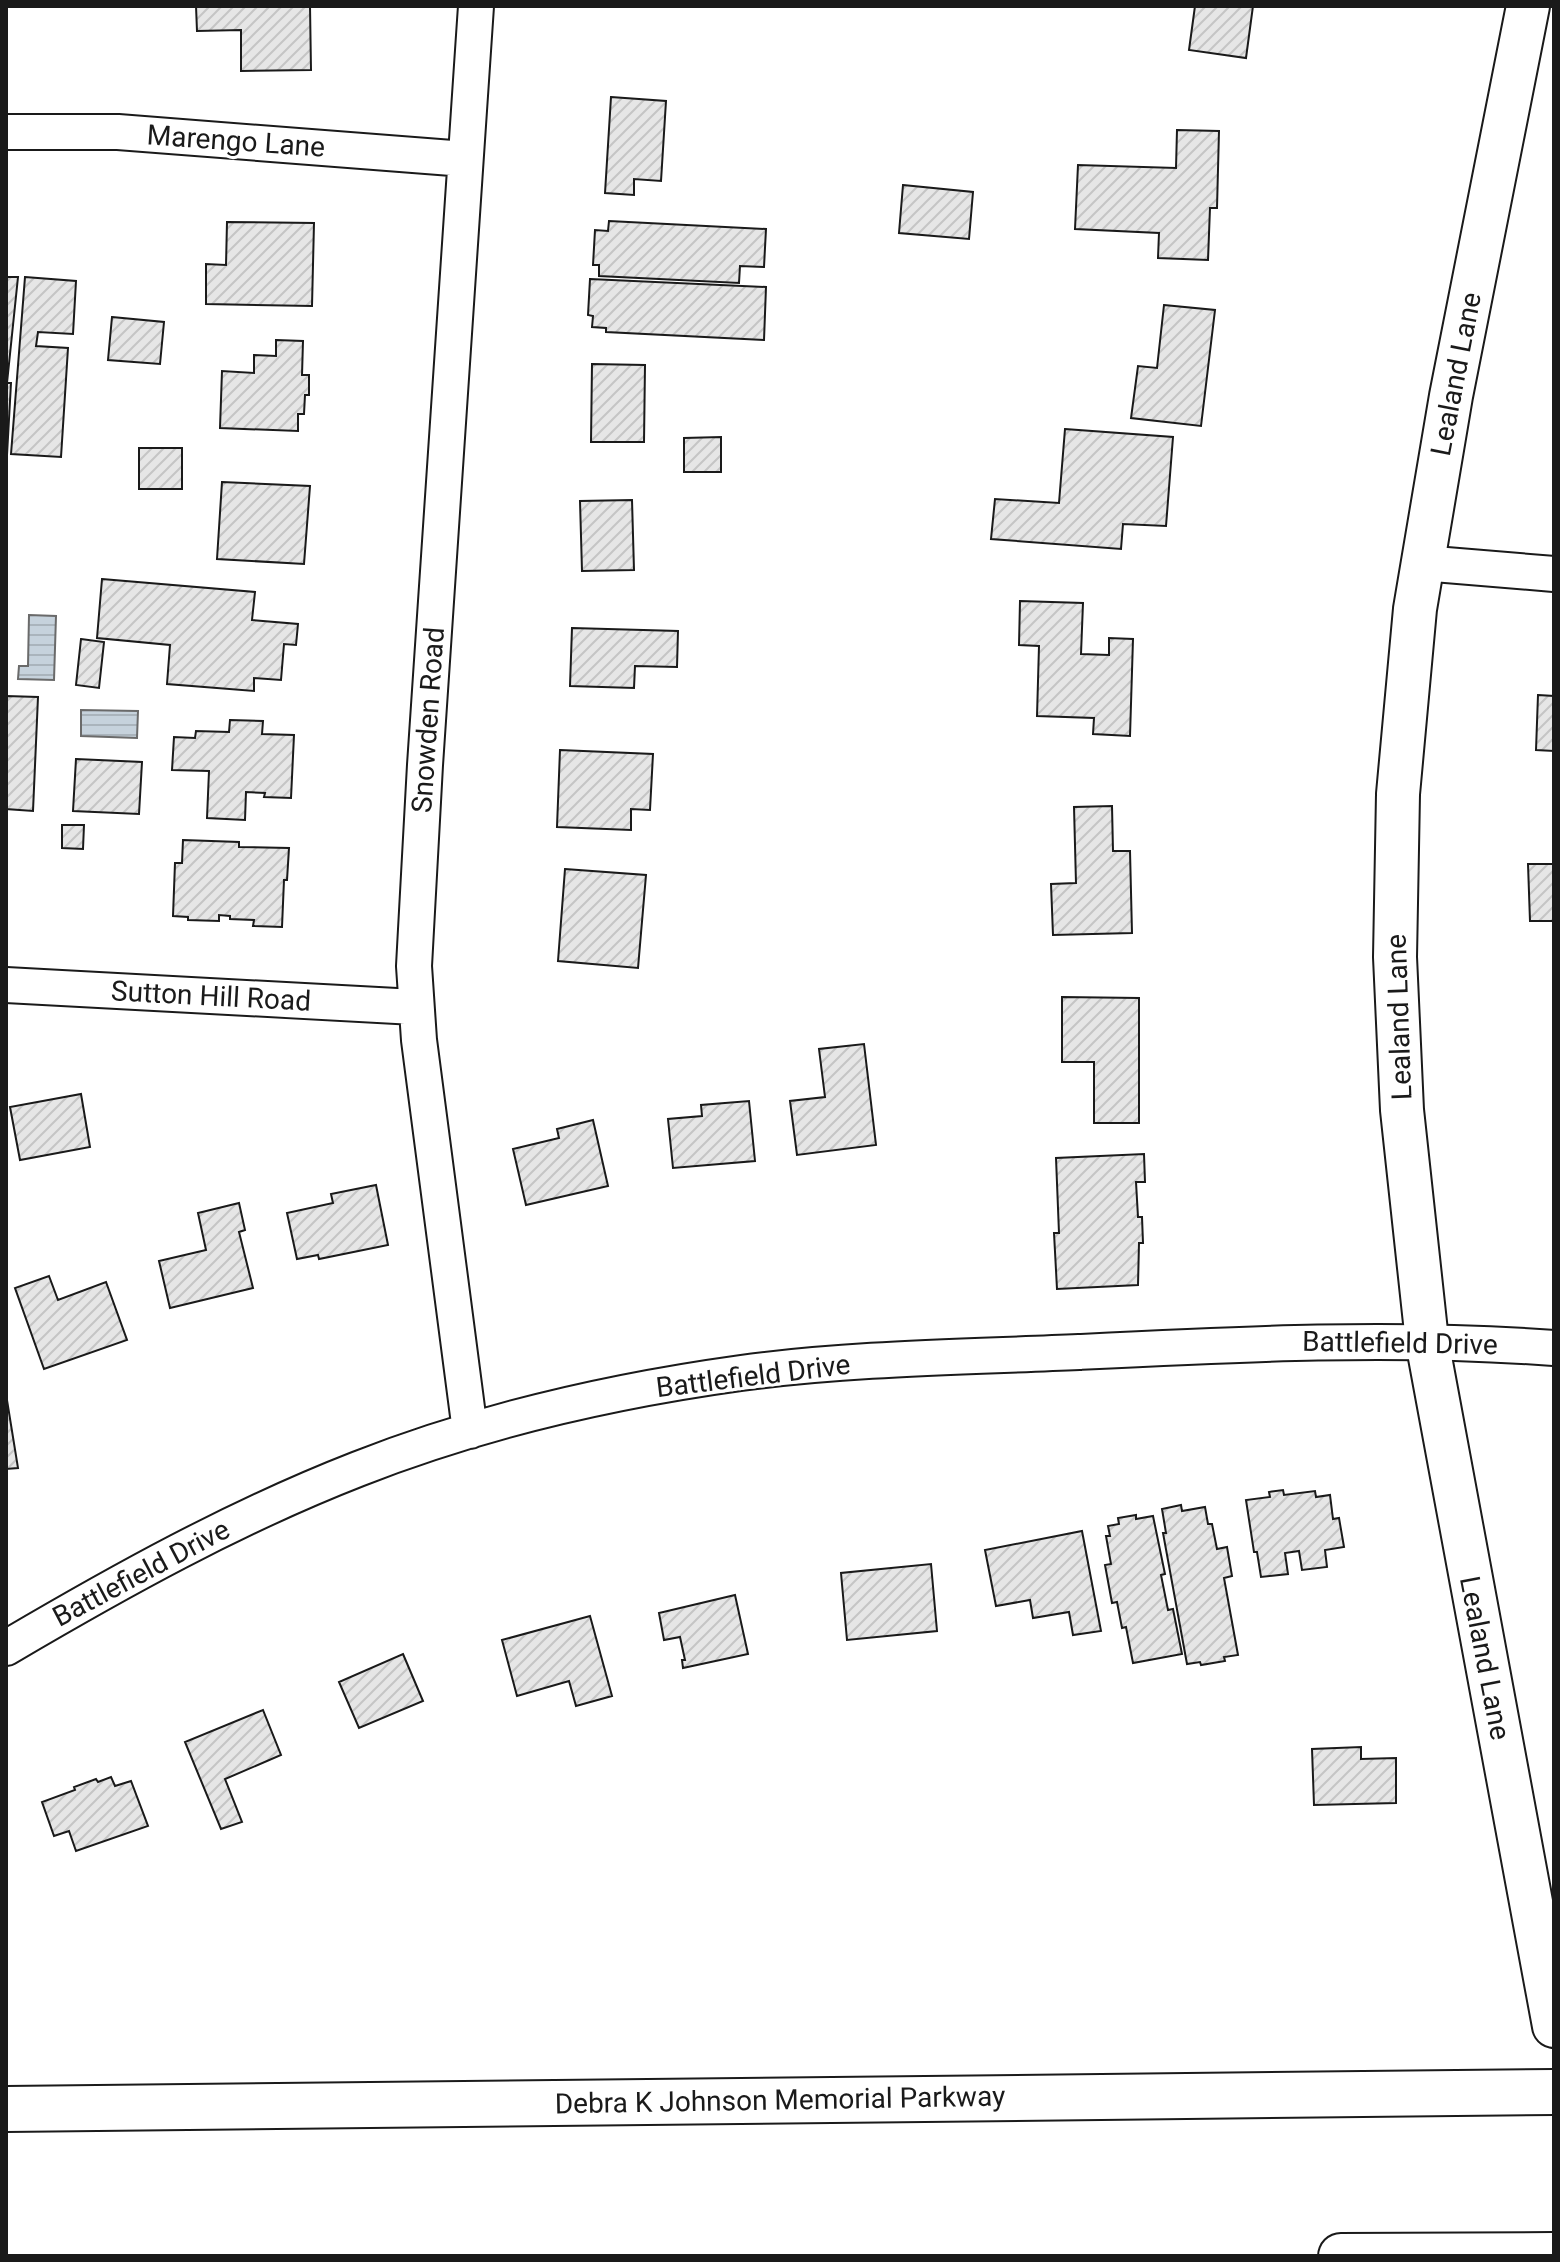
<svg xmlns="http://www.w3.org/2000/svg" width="1560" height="2262" font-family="Roboto,sans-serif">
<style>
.water{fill:url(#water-rules);stroke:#6a6a6a;stroke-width:2}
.building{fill:url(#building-hatch);stroke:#1a1a1a;stroke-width:2}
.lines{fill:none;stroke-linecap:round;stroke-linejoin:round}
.minor-casing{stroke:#1a1a1a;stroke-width:38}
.tertiary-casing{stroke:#1a1a1a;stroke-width:46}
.motorway-casing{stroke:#1a1a1a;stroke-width:48}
.minor{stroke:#fff;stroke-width:34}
.tertiary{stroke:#fff;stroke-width:42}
.motorway{stroke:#fff;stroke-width:44}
.labels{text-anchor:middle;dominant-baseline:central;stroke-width:6;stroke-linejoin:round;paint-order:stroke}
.street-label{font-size:28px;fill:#1a1a1a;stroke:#fff}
</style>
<defs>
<pattern id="water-rules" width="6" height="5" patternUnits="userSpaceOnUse" patternTransform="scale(2)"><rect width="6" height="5" fill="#c6d2dc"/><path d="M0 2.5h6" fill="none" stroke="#aab4bc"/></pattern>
<pattern id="building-hatch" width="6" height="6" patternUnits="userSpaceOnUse" patternTransform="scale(2)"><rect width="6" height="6" fill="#e6e6e6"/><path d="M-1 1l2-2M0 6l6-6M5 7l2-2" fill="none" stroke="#c5c5c5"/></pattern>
</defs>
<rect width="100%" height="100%" fill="#fff"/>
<path class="water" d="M29,615L56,616L54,680L18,679L19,666H28Z
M81,710L138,711L137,738L81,736Z"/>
<path class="building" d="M196,6H310L311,70L241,71V30L197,31Z
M1195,6H1253L1246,58L1189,50Z
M611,97L666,101L661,181L634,179V195L605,193Z
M1177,130L1219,131L1217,208H1210L1208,260L1158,258L1159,233L1075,229L1078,165L1176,168Z
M903,185L973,192L969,239L899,233Z
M609,221L766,229L764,267L740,266L739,283L599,276V265H593L595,230L608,231Z
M227,222L314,223L312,306L206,304V264L226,265Z
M6,277H18L7,383H11L7,455Z
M25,277L76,281L73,334L38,332L36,346L68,348L61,457L11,454Z
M590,279L766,287L764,340L606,332V328L592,327L593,316L588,315Z
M1164,305L1215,310L1201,426L1131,418L1138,366L1157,368Z
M112,317L164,322L160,364L108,360Z
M276,340L303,341L302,375H309V395H305L304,414H298V431L220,428L222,371L254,373V355L276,356Z
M592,364L645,365L644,442H591Z
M1065,429L1173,437L1166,526L1123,524L1121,549L991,539L995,499L1059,503Z
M721,437V472H684V438Z
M139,448H182V489H139Z
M222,482L310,486L304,564L217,559Z
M632,500L634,570L582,571L580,501Z
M102,579L255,592L252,620L298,624L296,645L284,644L281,680L254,678V691L167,684L170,645L97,638Z
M1020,601L1083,603L1081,654L1109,655V638L1133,639L1130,736L1093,734L1094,718L1037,716L1039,646L1019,645Z
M572,628L678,631L677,667L635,666L634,688L570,686Z
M81,639L104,642L99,688L76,685Z
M1538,695L1554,696V751L1536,750Z
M6,696L38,697L33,811L6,809Z
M230,720L263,721L262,734L294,735L291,798L264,797L265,793L246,792L245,820L207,818L209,771L172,770L174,737L195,738L196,731L229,732Z
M560,750L653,754L650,810L631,809V830L557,827Z
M76,759L142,762L139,814L73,811Z
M1112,806L1113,851H1130L1132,933L1053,935L1051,884L1076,883L1074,807Z
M62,825H84L83,849L62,848Z
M183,840L239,842V847L289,848L287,880H284L282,927L253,926L254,920L230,919V916L219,915V921L188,920V917L173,916L175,863H182Z
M1528,864H1554V921H1530Z
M565,869L646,875L638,968L558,961Z
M1062,997L1139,998V1123H1094V1062H1062Z
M864,1044L876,1145L797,1155L790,1101L825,1097L819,1049Z
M81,1094L90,1147L20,1160L10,1107Z
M749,1101L755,1161L673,1168L668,1119L702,1116L701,1105Z
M593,1120L608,1186L526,1205L513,1149L559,1138L557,1129Z
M1144,1154L1145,1182H1136L1138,1217H1142L1143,1243H1139L1138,1285L1057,1289L1054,1233H1059L1056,1158Z
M376,1185L388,1245L319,1259L318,1255L297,1259L287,1213L333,1203L331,1194Z
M239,1203L245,1230L239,1232L253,1288L170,1308L159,1261L206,1250L198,1213Z
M49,1276L58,1300L106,1282L127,1340L44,1369L15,1288Z
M6,1394L18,1468L6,1469Z
M1283,1490L1284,1495L1315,1491L1316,1497L1330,1495L1333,1519L1339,1518L1344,1547L1325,1550L1327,1567L1302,1570L1299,1551L1285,1553L1288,1574L1261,1577L1257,1552H1254L1246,1500L1270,1497L1269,1492Z
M1181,1505L1182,1511L1205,1507L1208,1524H1212L1217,1549L1227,1547L1232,1576L1224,1578L1238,1655L1224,1657L1225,1661L1201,1665L1200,1662L1187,1664L1163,1533H1166L1162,1509Z
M1136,1515V1519L1153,1516L1165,1574L1161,1575L1168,1610L1173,1609L1182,1654L1133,1663L1126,1627L1122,1628L1117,1602L1112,1603L1105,1565L1111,1564L1106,1536H1110L1108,1526L1119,1524L1118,1518Z
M1082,1531L1101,1631L1073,1635L1069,1612L1033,1618L1030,1600L996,1606L985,1550Z
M931,1564L937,1631L847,1640L841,1573Z
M735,1595L748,1654L683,1668L682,1660H685L680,1637L664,1640L659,1613Z
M590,1616L612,1696L576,1706L569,1681L517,1696L502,1640Z
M403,1654L423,1701L359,1728L339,1682Z
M263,1710L281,1755L225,1779L242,1822L221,1829L185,1742Z
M1361,1747V1759L1396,1758V1803L1314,1805L1312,1749Z
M111,1777L115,1786L131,1781L148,1826L76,1851L69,1831L54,1836L42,1802L75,1790L74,1787L96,1779L98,1782Z"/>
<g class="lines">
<g class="minor-casing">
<path id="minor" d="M6,132H118L465,159
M1422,563L1554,574
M6,985L415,1007
M470,1431L419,1040L414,966L425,765L476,6
M6,1648C120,1581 235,1517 358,1469C480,1421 611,1391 741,1373C852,1358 966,1357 1079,1352C1238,1344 1395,1336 1554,1348"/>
</g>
<g class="tertiary-casing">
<path id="tertiary" d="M1528,6L1451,396L1415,609L1398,794L1395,957L1402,1110L1427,1341L1554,2026"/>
</g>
<g class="motorway-casing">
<path id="motorway" d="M6,2109L1554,2092
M1341,2256L1554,2255"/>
</g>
<use href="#minor" class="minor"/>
<use href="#tertiary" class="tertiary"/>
<use href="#motorway" class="motorway"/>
</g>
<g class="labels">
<g class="street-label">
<text transform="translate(236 141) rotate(4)">Marengo Lane</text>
<text transform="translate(1456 374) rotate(-79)">Lealand Lane</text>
<text transform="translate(428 720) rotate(-86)">Snowden Road</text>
<text transform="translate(211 996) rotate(3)">Sutton Hill Road</text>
<text transform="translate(1399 1017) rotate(-92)">Lealand Lane</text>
<text transform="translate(1400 1343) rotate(1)">Battlefield Drive</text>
<text transform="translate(753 1376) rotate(-7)">Battlefield Drive</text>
<text transform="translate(141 1573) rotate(-28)">Battlefield Drive</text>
<text transform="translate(1485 1658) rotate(79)">Lealand Lane</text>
<text transform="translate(780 2100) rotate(-1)">Debra K Johnson Memorial Parkway</text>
</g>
</g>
<rect width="1560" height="2262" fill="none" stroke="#1a1a1a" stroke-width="16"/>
</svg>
